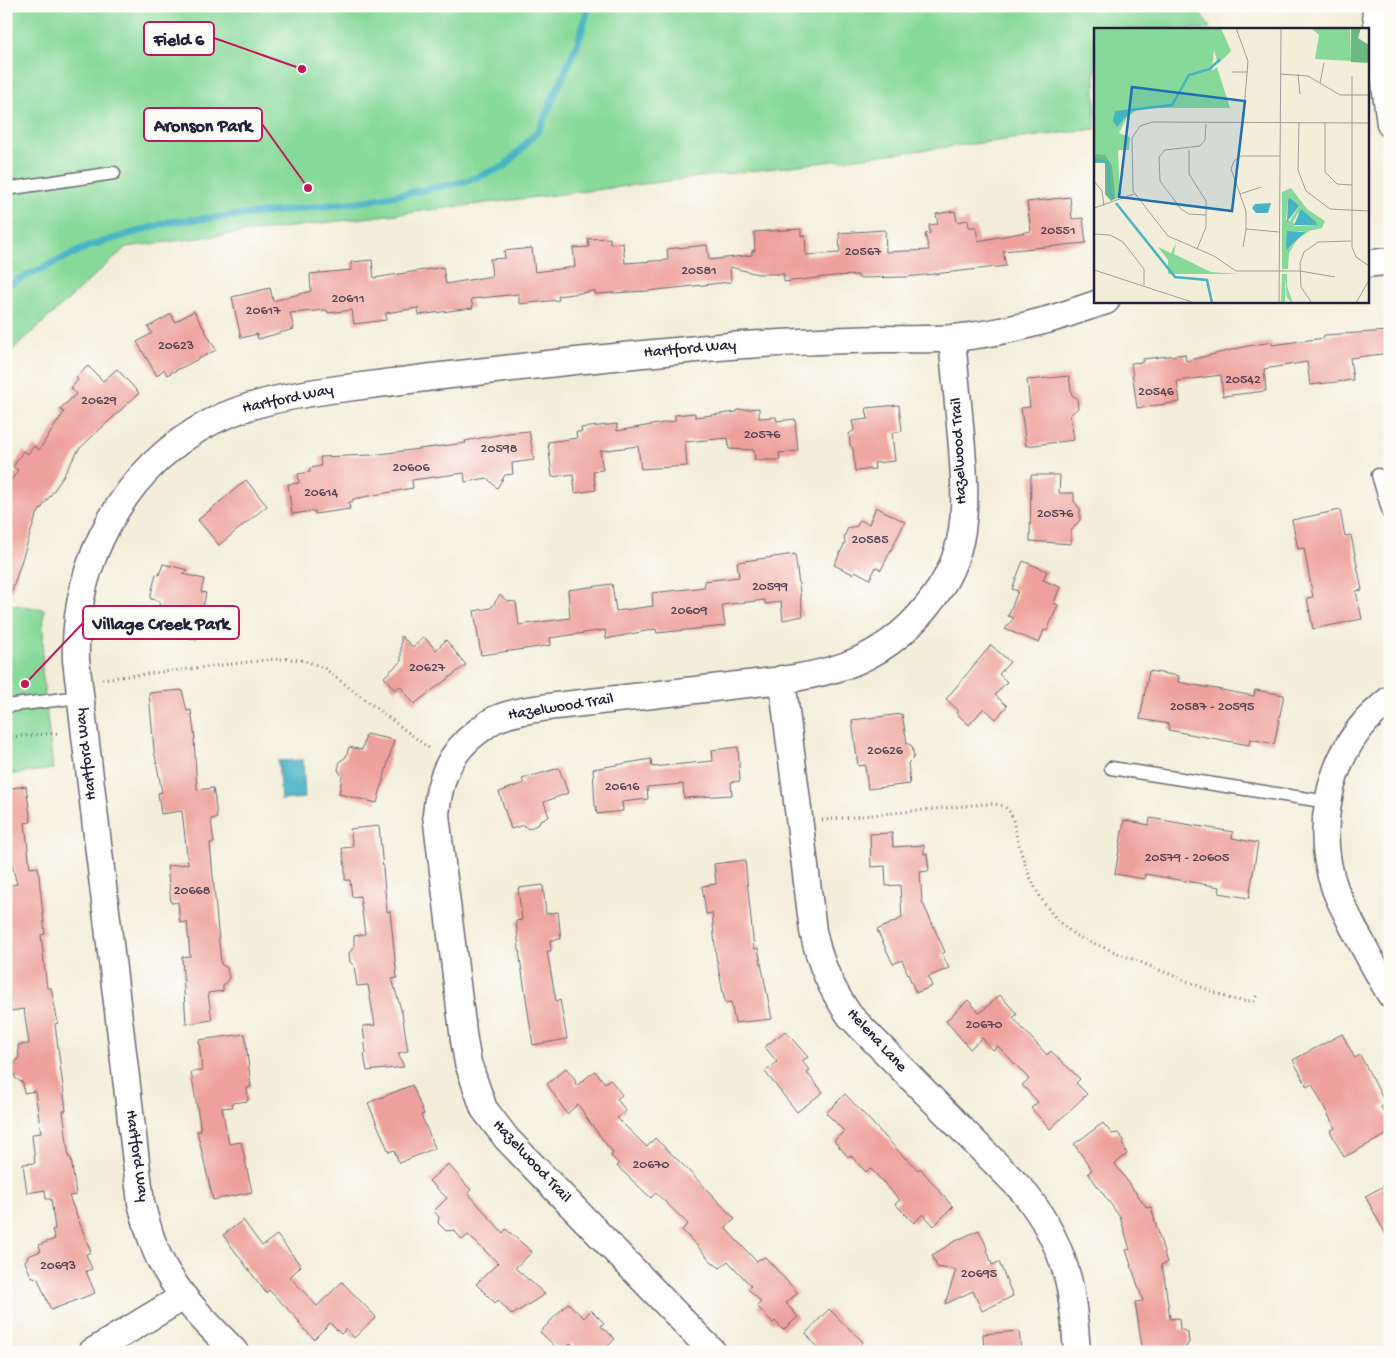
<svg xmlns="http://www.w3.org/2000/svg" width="1396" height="1358" font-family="'Gochi Hand',sans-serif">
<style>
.green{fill:#87d99a;stroke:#547e6a}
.water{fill:#47b3c4;stroke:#346a80}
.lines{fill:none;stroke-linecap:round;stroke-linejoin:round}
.stream{stroke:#47b3c4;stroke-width:7}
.building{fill:#eea19c}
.lane-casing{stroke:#6b6973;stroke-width:15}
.street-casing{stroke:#6b6973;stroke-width:29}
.path{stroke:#6b6973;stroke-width:3;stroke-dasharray:1 4;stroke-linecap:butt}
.lane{stroke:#fff;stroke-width:12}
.street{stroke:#fff;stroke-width:26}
.labels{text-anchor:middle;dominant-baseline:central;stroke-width:4.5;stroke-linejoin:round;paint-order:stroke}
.number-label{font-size:14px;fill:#554253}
.street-label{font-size:16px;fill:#22223b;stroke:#fdfcf7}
.inset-river{fill:none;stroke:#47b3c4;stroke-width:2.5}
.inset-road{fill:none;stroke:#9f9c9a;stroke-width:1}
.view{fill:#1f6fb2;fill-opacity:0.15;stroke:#1f6fb2;stroke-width:2.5}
.inset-edge{fill:none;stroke:#22223b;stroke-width:2.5}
.leader{fill:none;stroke:#c2185b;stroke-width:2}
.callout-dot{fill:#c2185b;stroke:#fdfcf7;stroke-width:2}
.callout{fill:#fdfcf7;stroke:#c2185b;stroke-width:2}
.callout-label{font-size:18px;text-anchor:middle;font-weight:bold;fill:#22223b}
</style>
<rect width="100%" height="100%" fill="#fdfcf7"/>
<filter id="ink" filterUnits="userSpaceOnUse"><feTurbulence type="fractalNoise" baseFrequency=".02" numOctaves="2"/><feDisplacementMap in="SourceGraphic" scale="10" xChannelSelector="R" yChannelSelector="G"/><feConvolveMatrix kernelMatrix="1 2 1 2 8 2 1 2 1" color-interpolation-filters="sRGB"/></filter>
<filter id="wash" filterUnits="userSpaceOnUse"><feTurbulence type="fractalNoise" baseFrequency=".0096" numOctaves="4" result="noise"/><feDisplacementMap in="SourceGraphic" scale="20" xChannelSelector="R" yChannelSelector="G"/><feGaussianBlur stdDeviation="1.12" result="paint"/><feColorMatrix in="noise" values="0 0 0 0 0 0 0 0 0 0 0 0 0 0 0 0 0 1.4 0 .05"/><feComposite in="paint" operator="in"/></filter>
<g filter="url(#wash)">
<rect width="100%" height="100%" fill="#f3eeda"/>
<path class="green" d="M6,6H1194L1209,26V29H1095V129L126,247L6,356Z
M6,604L44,609L42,670L53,769L6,775Z"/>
<path class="water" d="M303,760L305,798L281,800L278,761Z"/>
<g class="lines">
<path class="stream" d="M7,285L89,246L169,222L253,214L366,201L464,182L505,166L539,130L578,42L589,6"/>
</g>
<g id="blocks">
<path class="building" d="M1070,197L1072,219L1083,218L1086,243L1003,251L1006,266L907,277L858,278V275L834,276L784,282V274H758L730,267L731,282L721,283L648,291L595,294V291L558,296L559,300L519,304V294L471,299L473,308L464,309L419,315L418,308L386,313V320L354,324L352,310L328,313L327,310L290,313L294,329L258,339L257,334L241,338L232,297L270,288L273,301L311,291L310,274L351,270V262L372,260L374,278L443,267L446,284L492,276L490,259L505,258L504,251L532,248L535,272L575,267L573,248L589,247L588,239L610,238V244L623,243L625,263L668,260L667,249L707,245L709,260L752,255V251H755L754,232L801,229V236L805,235L806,255L840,253L839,233L885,230L886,252L929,250L925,234L930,233L929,225L938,224L936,214L955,211L957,222L968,220L969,227H976L978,241L1031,231L1027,202Z
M194,311L216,350L167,375L164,369L157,376L137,342L152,333L148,327L171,314L175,322Z
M1390,331V353L1350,358L1353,380L1310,385L1307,362L1264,369L1266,391L1223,396L1221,375L1177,381L1180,402L1137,408L1131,363L1143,362V359L1185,354L1186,361L1248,346L1272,342V345L1324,338V335Z
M88,366L103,381L117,369L139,393L79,449L59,483L36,516L10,597L6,596V488L18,470L13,467L23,451L28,454L34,446L39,450L64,412L60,409L76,394L71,388L78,380L76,377Z
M1069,376L1072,395L1077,398L1078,408L1070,415L1074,440L1026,446L1021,408L1030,407L1027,380Z
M899,405L902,431L892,433L895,461L874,463L875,469L855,471L853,449L850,445L849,434L854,430L852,421L868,419L866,408Z
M759,408V418L776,417L777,421L795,419L798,451L779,453L780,460H755L754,450L729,449L728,438L685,442L687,466L641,469L638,446L600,451L603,470L593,471L596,490L575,493L573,474L552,477L548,442L577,438L576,432H582L581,428L617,424V431L675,421V415L695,413V417L737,412V410Z
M529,431L534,460L512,463L513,474L505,475L497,488L487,478L465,482L464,473L412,480L413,488L353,499V502H349L350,509L315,514V511L292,514L288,484L299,483L298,474L310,472V468L321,466L320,457L372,455L466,443L465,441L508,433Z
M1031,475H1060L1059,493H1074V501L1080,509V520L1071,531V544L1030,541Z
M246,480L267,506L219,545L198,520Z
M876,507L905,522L881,570L876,567L870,579L855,571L853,574L834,565L845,543L844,537L848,528L857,526L860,520L869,524Z
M1340,510L1345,536L1351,535L1362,590L1356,591L1362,619L1313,629L1307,598L1313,597L1304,548L1298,549L1292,520Z
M795,554L803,616L783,620L781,602L765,604V600L722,605L725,626L657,633L656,629L606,639L605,630L550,638L551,645L539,647L481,655L474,611L491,608L500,595L507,601L516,602L519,625L570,618L568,590L612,584L616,611L653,606L652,593L705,587L704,581L739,577L737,562Z
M1023,561L1047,571L1043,580L1060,587L1054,603L1058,605L1047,631L1044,630L1039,643L1005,629L1014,618L1008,616L1018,591L1012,589Z
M163,564L188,570L183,574L204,579L201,592L206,593L196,640L183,636L164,633L165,629L154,627L160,601L152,599L151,600L152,599L150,598L156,574L159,575Z
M401,636L413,647L424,637L436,650L446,640L466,665L414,704L400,686L395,690L384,677L401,661Z
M991,645L1010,662L999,674L1007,682L995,695L1007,706L996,719L984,708L969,725L956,713L958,710L946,699Z
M1149,671L1179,676L1178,682L1254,696L1255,690L1284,695L1274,744L1250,739L1249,745L1168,730L1169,724L1140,719Z
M182,690L187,711L191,710L195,739H194L197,790L213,788L215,799L217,818L211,819L214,843H210L221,964L227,968L229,978L223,986V991L208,993L212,1020L186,1024L182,957L190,956L187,922L180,923L178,902L171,903L167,866L188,864L182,811L161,814L158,793L162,792L154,750L149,693Z
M902,714L907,743L912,746L914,757L908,763L910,784L868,789L865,765L858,766L852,720Z
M366,734L394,740L377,803L339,794L342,776L338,770L340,761L346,757L349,747L362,750Z
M738,747L740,781L731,782L732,795L684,798L683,784L647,787L648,799L622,802L623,811L597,814L596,806H595L593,769L651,759L652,767L713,761L712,750Z
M559,768L568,793L544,802L549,817L540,820L539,824L528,829L523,825L511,829L499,792L524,783L522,779Z
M26,786L31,822L25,823L30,868L38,867L45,934L41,935L47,988H51L58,1023L55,1024L66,1111H63L69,1158H71L76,1195L69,1196L91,1252L86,1254L92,1269L86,1271L95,1293L51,1310L38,1279L31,1276L25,1262L28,1256L41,1251L39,1245L55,1239L52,1230L55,1229L51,1199H46L45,1190L27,1193L23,1164L35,1163L32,1134L41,1133L35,1091L24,1093L23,1083L15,1078L13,1067L19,1057L18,1045L29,1044L24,1009L11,1011L8,990L6,989V956H8L6,938V886L17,884L6,842V789Z
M1150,818L1233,832L1232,838L1258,843L1249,898L1219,893L1220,887L1145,874L1144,879L1115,874L1124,820L1149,825Z
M379,826L387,912L390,911L397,978L392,979L402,1013L408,1051L398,1053L404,1067L367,1071L364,1054H366L363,1026L375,1025L368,985L357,986L354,966L350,962L349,953L354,947V936L365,934L360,896L352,897L350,880H345V867L342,848L353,847L350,829Z
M892,833L893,847L924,845V854H927L929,871L920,872L922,901L945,952L942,954L949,968L928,977L932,986L916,993L902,960L893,964L877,930L902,918L900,885L886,886L885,866L871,867L870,834Z
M745,860L754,949L758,948L772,1019L735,1023L731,1002L725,1003L716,956L712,913L706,914L702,886L716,884L714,864Z
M543,885L546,914L558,912L561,939L550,940L551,951H547L556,1001L560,1000L567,1039L533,1045L520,958L516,921L522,920L518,888Z
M1000,995L1017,1014L1013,1018L1047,1055L1051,1051L1080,1079L1076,1083L1087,1094L1050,1129L1031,1108L1038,1102L1022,1085L1029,1079L998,1046L993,1050L982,1038L970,1049L946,1021L968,1000L980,1013Z
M785,1031L808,1057L802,1061L810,1071L807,1073L823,1092L797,1112L765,1072L777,1062L765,1047Z
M245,1034L251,1087L247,1088L248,1101L232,1103L233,1107L222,1108L229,1144L241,1142L252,1192L213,1200L197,1131H201L191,1072L202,1071L199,1040Z
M1342,1034L1355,1058L1360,1055L1386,1104L1381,1107L1390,1123V1133L1344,1157L1330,1131L1335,1128L1312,1084L1307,1087L1293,1060Z
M566,1068L575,1079L576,1086L595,1071L605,1083L610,1079L622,1095L617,1099L626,1111L617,1118L647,1147L655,1138L683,1165L735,1219L725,1228L756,1261L765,1257L798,1293L786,1303L798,1317L783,1330L775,1321L773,1323L757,1306L761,1302L748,1289L751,1286L728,1261L720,1268L712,1262L682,1230L688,1224L656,1193L651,1198L617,1166L619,1164L611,1156L613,1153L588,1120L578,1104L567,1114L547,1084Z
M412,1085L424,1114L421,1115L435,1148L399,1163L394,1150L389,1152L368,1103Z
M845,1094L906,1159L907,1158L918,1170L920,1168L953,1207L934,1226L923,1214L914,1223L895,1204L900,1200L870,1168L866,1172L850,1155L848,1157L834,1141L844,1131L826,1113Z
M1103,1123L1112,1134L1118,1133L1124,1140L1123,1145L1127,1154L1115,1164L1147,1208L1151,1207L1167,1263L1161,1265L1164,1275L1170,1319L1179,1318L1180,1329L1188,1332L1189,1343L1182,1352H1143L1135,1302L1143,1301L1126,1250L1130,1249L1120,1217L1088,1173L1092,1170L1074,1144Z
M448,1164L471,1190L468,1193L503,1233L506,1229L532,1252L515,1268L545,1294L512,1315L498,1300L495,1303L476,1284L498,1263L468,1235L462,1240L454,1230L446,1231L438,1223L439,1217L434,1211L447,1198L429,1181Z
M1390,1183V1242L1365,1196Z
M243,1220L262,1246L277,1235L301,1266L290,1277L317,1306L342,1282L376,1317L354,1338L346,1329L341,1334L330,1323L314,1339L298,1323L300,1322L269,1290L266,1293L223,1235Z
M979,1230L985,1243L992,1265L999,1262L1013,1296L982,1311L973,1291L945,1304L956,1270L937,1267L932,1255L951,1244V1243Z
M568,1303L584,1318L591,1310L604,1323L601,1326L615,1339L602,1352H580L571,1343L563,1352H561L540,1332Z
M829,1309L863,1342L855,1352H820L806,1333Z
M1019,1331L1021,1352H984L983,1334Z"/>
</g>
</g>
<g filter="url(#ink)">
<use href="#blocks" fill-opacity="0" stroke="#6b6973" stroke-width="1"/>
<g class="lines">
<g class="lane-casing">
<path id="lane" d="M6,189L114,173
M1378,475L1390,516
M6,706L80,697
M1111,768L1328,802"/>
</g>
<g class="street-casing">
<path id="street" d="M1375,6L1390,124
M1367,264L1390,261
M782,679L813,931C820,964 831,989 850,1016L1023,1191C1044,1217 1060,1247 1068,1279C1074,1303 1075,1328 1077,1352
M1390,699C1382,706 1374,713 1367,720C1327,764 1315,833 1335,889C1340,902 1347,914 1353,927C1365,949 1377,972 1390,994
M92,1352L183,1297
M235,1352C210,1326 183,1301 165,1269C153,1249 147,1225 141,1203L76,660C73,563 123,468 211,422C251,402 294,395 338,389C370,385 401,381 433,377C537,365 640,353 744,345C790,342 836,340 882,339C906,339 931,340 954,338C984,335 1014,329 1043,321C1064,316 1085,307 1106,301
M713,1352L507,1139L484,1109L468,1063L464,1040L436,815C439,780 448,754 477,732C483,728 489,722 496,719C514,711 536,709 556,706C608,700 661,694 713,688C799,677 870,679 928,605C946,583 958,558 962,530C966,503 964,475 962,448C959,411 955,375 952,338"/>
</g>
<path class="path" d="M102,679L266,660C289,658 304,658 325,669L430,749
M6,737L60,733
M822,820L984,804C993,804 1003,803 1009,811C1014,818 1016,836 1019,845C1029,881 1045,915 1078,937L1231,999L1242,1001H1254L1258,993"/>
<use href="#lane" class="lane"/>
<use href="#street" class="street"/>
</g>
</g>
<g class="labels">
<g class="number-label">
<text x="1058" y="231">20551</text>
<text x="863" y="252">20567</text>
<text x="699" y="271">20581</text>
<text x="348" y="299">20611</text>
<text x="263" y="311">20617</text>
<text x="176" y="346">20623</text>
<text x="1243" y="380">20542</text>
<text x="1156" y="392">20546</text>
<text x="99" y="401">20629</text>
<text x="762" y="435">20576</text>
<text x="499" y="449">20598</text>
<text x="411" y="468">20606</text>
<text x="321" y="493">20614</text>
<text x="1055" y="514">20576</text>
<text x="870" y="540">20585</text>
<text x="770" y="587">20599</text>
<text x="689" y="611">20609</text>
<text x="427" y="668">20627</text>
<text x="1212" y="707">20587 - 20595</text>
<text x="885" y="751">20626</text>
<text x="622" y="787">20616</text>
<text x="1187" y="858">20579 - 20605</text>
<text x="192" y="891">20668</text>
<text x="984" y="1025">20670</text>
<text x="651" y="1165">20670</text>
<text x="58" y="1266">20693</text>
<text x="979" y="1274">20695</text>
</g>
<g class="street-label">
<text transform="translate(690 350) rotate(-5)">Hartford Way</text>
<text transform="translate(288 400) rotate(-12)">Hartford Way</text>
<text transform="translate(960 451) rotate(-93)">Hazelwood Trail</text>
<text transform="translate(561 708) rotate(-9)">Hazelwood Trail</text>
<text transform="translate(87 754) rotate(-97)">Hartford Way</text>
<text transform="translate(876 1041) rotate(47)">Helena Lane</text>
<text transform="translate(136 1156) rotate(82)">Hartford Way</text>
<text transform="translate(531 1162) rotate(47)">Hazelwood Trail</text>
</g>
</g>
<g transform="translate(1094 28)">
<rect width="275" height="275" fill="#f3eeda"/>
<path d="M0,0H127L137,23L124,36L120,22L118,43L123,39L136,80H46L33,89L25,105L36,109L35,122H24L26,169L17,173L11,166V135H0ZM217,0H256L257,33L221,31L225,7ZM197,160L213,181L231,193L228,200L215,203L203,212L195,225L194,241H188V164ZM194,172L205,178L196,193L192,192ZM204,185L223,197L201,198L199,194ZM209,203L207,208L195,221L193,204ZM82,215L80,226L117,244L144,246H74V232L64,219L77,225ZM188,246H193V258L199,275L193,270L191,249V275H187Z" fill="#87d99a" fill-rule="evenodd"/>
<path d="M257,0H267L264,10L275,17V35L257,34ZM0,126L11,127L18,138L21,168L17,173L11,166V135H0V129H3Z" fill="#6db982"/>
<path d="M36,81V84L23,99L19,93L21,83ZM196,170L205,178L193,194L194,172ZM177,175L174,185H162L158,180L161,176ZM207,181L222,194L223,197H200ZM193,203L211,204L193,222L192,216Z" fill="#47b3c4"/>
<path class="inset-river" d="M36,82L78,77L95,47L116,41L126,31M0,131L14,135L15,162L20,171M22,175L81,249L113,252L118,275"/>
<path class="inset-road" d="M142,0L154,33L149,94M138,44H154M186,46L214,48L246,67H275M204,46L206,66M258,48V219L262,229L275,238M226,55L230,35M205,94L204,142L212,163L236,181L275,183M231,95V144L243,156L258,157M95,122V146L112,173V199L103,221M0,153L8,163L10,178M146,166L167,159M0,180L40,166M112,187L95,186L87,181L66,153L65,129L71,122L106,118L111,112L112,96M185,204L152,201V183L137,141L140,133L147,128H186M0,206L16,207L29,214L50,241V257M149,219L152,201M0,242L98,274M241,249L206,243H142L120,228L74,208L39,163L38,110L46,98L58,94L275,95M185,275L187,0M218,275L207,259L206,235L210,224L224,214L257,213M262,275L275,252"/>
<path class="view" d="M38,59L151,73L138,183L25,169Z"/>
<rect width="275" height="275" class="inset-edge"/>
</g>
<path class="leader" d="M302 69L214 38M308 188L262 124M25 684L83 623"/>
<g class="callout-dot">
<circle cx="302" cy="69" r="5"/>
<circle cx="308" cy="188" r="5"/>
<circle cx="25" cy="684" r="5"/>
</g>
<g class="callout">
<rect x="144" y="22" width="70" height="33" rx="5"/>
<rect x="144" y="108" width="118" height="33" rx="5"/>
<rect x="83" y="606" width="156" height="33" rx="5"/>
</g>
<g class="callout-label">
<text x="179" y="45">Field 6</text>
<text x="203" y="131">Aronson Park</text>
<text x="161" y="629">Village Creek Park</text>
</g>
<rect width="1396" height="1358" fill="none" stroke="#fdfcf7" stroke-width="25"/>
</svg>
